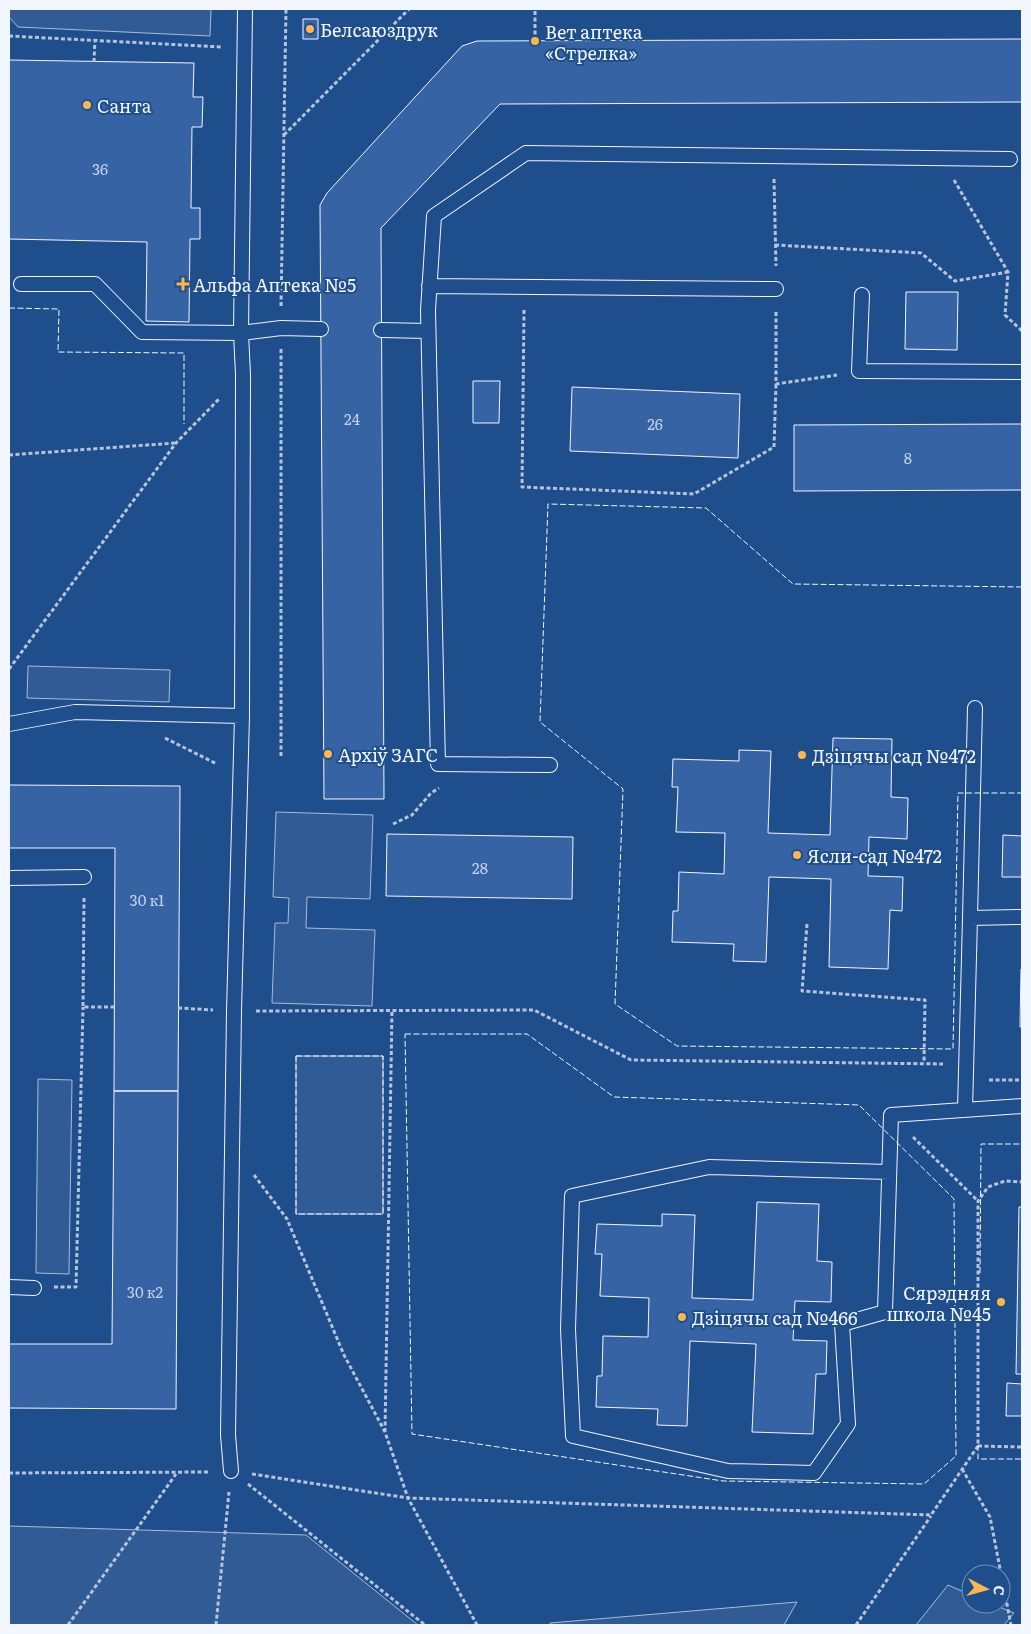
<svg xmlns="http://www.w3.org/2000/svg" width="1031" height="1634" font-family="Literata,serif">
<style>
.built{fill:#305b95;stroke:#a8bbd7}
.building{fill:#3563a3;stroke:#f2f6ff}
.lines{fill:none;stroke-linecap:round;stroke-linejoin:round}
.lane-casing{stroke:#f2f6ff;stroke-width:16}
.path{stroke:#b3c4dc;stroke-width:3;stroke-dasharray:4 2.5;stroke-linecap:butt}
.lane{stroke:#1f4e8c;stroke-width:14}
.fence{stroke:#f2f6ff;stroke-width:1;stroke-dasharray:6 2.5;stroke-linecap:butt}
.poi-dot{fill:#ffb74d;stroke:#1f4e8c;stroke-width:2}
.labels{text-anchor:middle;dominant-baseline:central;stroke-width:4;stroke-linejoin:round;paint-order:stroke}
.number-label{font-size:15px;fill:#c3d1e8}
.poi-label{font-size:18px;fill:#f2f6ff;stroke:#1f4e8c;text-anchor:start}
</style>
<rect width="100%" height="100%" fill="#1f4e8c"/>
<path class="built" d="M9,9H211L210,36L18,27L9,17Z
M28,666L170,670L169,702L27,698Z
M276,812L373,815L370,899L307,897L306,928L375,930L372,1006L272,1003L275,923H288L289,898L273,897Z
M296,1056H383V1214H296Z
M38,1079L72,1080L69,1274L36,1273Z
M9,1526L306,1535L418,1625H9Z
M948,1585L971,1595V1604H992L1014,1613L1004,1625H916Z
M797,1602L784,1625H551L550,1623Z"/>
<path class="building" d="M303,19H318V39H303Z
M1022,39V102L500,104L381,228L384,799H324L320,205L327,193L462,46L477,41Z
M9,60L194,63L193,97H203L202,127H192L191,208H200V239H190L189,322L146,321L147,242L9,239Z
M906,292H958L957,350L905,349Z
M473,381H500L499,423H473Z
M572,387L740,394L738,458L570,451Z
M1022,424V490L794,491V425Z
M833,738L892,739L891,797L908,798L907,839L869,837L868,876L903,877L902,911L890,910L888,969L829,967L831,879L769,877L766,962L733,961L734,944L672,942L673,911H678L679,872L724,874L725,833L676,832L678,787H672L673,759L739,761V750L771,751L768,833L830,835Z
M9,785L180,786L178,1091H114L115,848H9Z
M387,834L573,837L572,899L386,896Z
M1003,835L1022,836V877H1002Z
M1021,969H1022V1027H1020Z
M114,1091H178L176,1409L9,1408V1344H112Z
M757,1202L819,1204L817,1261L832,1262L831,1302L795,1301L793,1340L827,1341L826,1374H816L813,1434L752,1432L756,1344L690,1341L687,1426L657,1425L658,1409L596,1407L597,1376H602L603,1336L648,1337L649,1298L600,1296L602,1254H595L597,1224L662,1226V1214L695,1215L692,1298L753,1300Z
M1019,1207H1022V1374H1016Z
M1007,1383L1022,1384V1416H1006Z"/>
<g class="lines">
<g class="lane-casing">
<path id="lane" d="M21,284H95L142,332L241,333L281,328L321,329
M429,286L776,289
M862,295L859,371L1022,372
M381,330L428,331
M9,724L75,712L242,716
M550,765L438,764L428,310L434,216L526,153L1010,159
M9,878L84,877
M970,918L975,708
M965,1110L970,918L1022,917
M889,1172L709,1167L572,1196L568,1329L573,1436L728,1471L814,1473L848,1424L842,1324L885,1312L891,1115L1022,1106
M9,1287L34,1288
M231,1471L228,1435L234,1011L242,716L243,375L241,333L245,9"/>
</g>
<path class="path" d="M9,36L222,47
M535,41V9
M94,62L95,39
M284,135L409,9
M774,179L776,266
M954,180L1008,272L1005,315L1022,331
M775,245L921,253L955,281L1008,272
M281,306L286,9
M524,310L522,487L694,494L774,447L776,384
M776,312V384L837,375
M281,349V757
M9,455L175,443
M9,669L176,443L220,398
M165,738L217,764
M393,824L412,815L431,793L439,788
M84,898L83,1007H114
M807,924L802,991L925,1000L924,1062
M178,1008L213,1010
M256,1011L534,1010L631,1060L943,1064
M989,1080H1022
M913,1137L978,1201
M254,1175L287,1219L344,1355L385,1432L408,1498L477,1625
M54,1287H76L83,1007
M385,1432L392,1010
M978,1446L1022,1447
M962,1469L990,1517L1011,1625
M9,1473L208,1472
M252,1474L408,1498L931,1515L978,1446V1201L988,1187L1005,1181L1022,1182
M248,1484L425,1625
M68,1625L176,1474
M216,1625L229,1492
M856,1625L931,1516"/>
<use href="#lane" class="lane"/>
<path class="fence" d="M9,308L59,309L58,352L184,353V424
M1022,587L793,584L706,508L548,504L540,722L623,789L615,1004L677,1046L953,1049L958,793H1022
M405,1034H527L614,1097L859,1105L954,1199L956,1456L924,1484L723,1481L412,1434Z
M296,1056H383V1214H296Z
M980,1273L981,1144H1022
M978,1445V1459H1022"/>
</g>
<g class="poi-dot">
<circle cx="310" cy="29" r="5"/>
<circle cx="535" cy="41" r="5"/>
<circle cx="87" cy="105" r="5"/>
<path d="M180.5 276.5h5v5h5v5h-5v5h-5v-5h-5v-5h5z"/>
<circle cx="328" cy="754" r="5"/>
<circle cx="802" cy="755" r="5"/>
<circle cx="797" cy="855" r="5"/>
<circle cx="1001" cy="1302" r="5"/>
<circle cx="682" cy="1317" r="5"/>
</g>
<g class="labels">
<g class="number-label">
<text x="100" y="168">36</text>
<text x="352" y="418">24</text>
<text x="655" y="423">26</text>
<text x="908" y="457">8</text>
<text x="480" y="867">28</text>
<text x="147" y="899">30 к1</text>
<text x="145" y="1291">30 к2</text>
</g>
<g class="poi-label">
<text x="320" y="29">Белсаюздрук</text>
<text x="545" y="31">Вет аптека<tspan x="545" dy="21">«Стрелка»</tspan></text>
<text x="97" y="105">Санта</text>
<text x="193" y="284">Альфа Аптека №5</text>
<text x="338" y="754">Архіў ЗАГС</text>
<text x="812" y="755">Дзіцячы сад №472</text>
<text x="807" y="855">Ясли-сад №472</text>
<text x="991" y="1292" text-anchor="end">Сярэдняя<tspan x="991" dy="21">школа №45</tspan></text>
<text x="692" y="1317">Дзіцячы сад №466</text>
</g>
</g>
<rect width="1031" height="1634" fill="none" stroke="#f2f6ff" stroke-width="20"/>
<g transform="translate(986 1589) rotate(96)"><circle r="24" fill="#1f4e8c" stroke="#7391ba"/>
<path d="M0-4L9 19L0 12L-9 19Z" fill="#ffb74d"/>
<text y="-8" font-size="14" font-weight="bold" text-anchor="middle" fill="#f2f6ff">С</text>
</g>
</svg>
